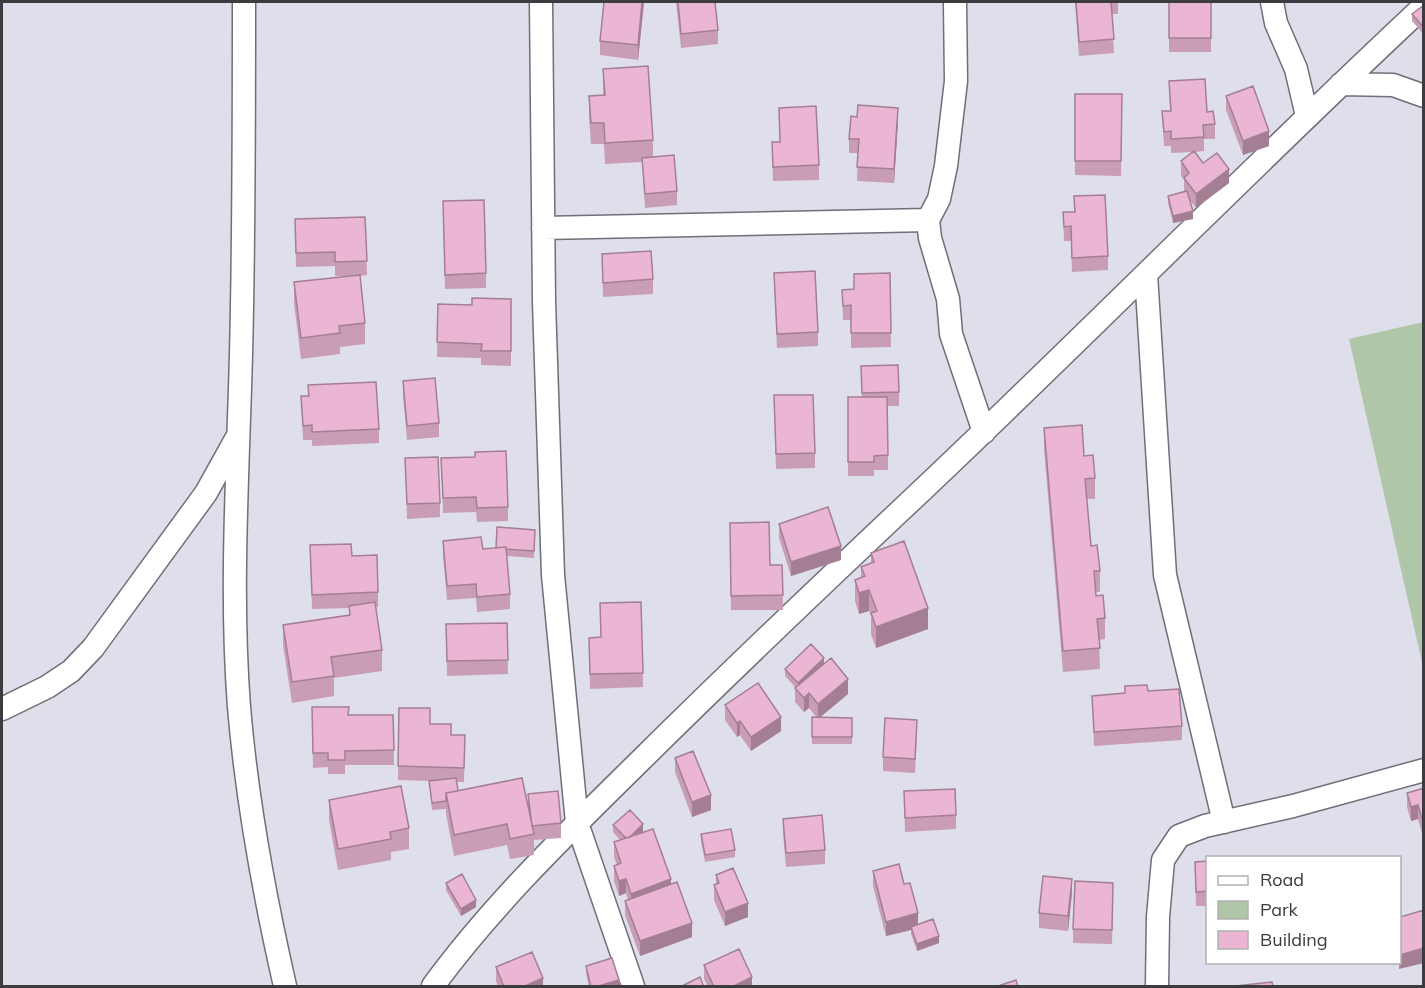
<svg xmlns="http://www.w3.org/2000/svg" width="1425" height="988" font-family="Mulish,sans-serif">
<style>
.green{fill:#b0c6a9}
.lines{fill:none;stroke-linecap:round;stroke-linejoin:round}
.street-casing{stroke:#6f6f79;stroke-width:25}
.street{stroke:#fff;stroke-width:22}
.wall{fill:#c99db5}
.shaded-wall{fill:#a47f94}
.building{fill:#eab6d3;stroke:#a47f94;stroke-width:1.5}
</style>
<rect width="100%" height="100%" fill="#dedfeb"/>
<path class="green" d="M1423,322H1424L1423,667L1349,339Z"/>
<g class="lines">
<g class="street-casing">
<path id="street" d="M244,2C244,119 244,237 241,354C238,472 230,590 239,707C247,802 264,894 285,986
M541,2L544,302L553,575L577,823L633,986
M955,2L956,81L946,166L939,199L928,220L930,238L948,299L951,334L984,432
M1272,2L1276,23L1296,69L1307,116
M1341,84L1393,85L1424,96
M543,228L928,220
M1146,274L1165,575L1224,822
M2,709L47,687L71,671L93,648L206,493L236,439
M433,986C493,904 569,831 641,760C726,676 812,594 899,512C1076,346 1246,172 1424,6
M1157,986L1158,917L1163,860L1179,836L1205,826L1293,806L1424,770"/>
</g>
<use href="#street" class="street"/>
</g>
<path class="wall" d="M644,2L638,60L600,55V41Z
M676,2H715L718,30V44L681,48Z
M1075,2H1118V14H1112L1114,53L1079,56Z
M1169,2H1211V52H1169Z
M1424,5V35L1412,21V14Z
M603,69L653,140V157L677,191V205L645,208L642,162L605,164L604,144H591L589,117V96L603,95Z
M1169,81L1215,124V139H1204V151L1195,152L1203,163L1229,183L1196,208L1189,199L1193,219L1173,223L1168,203V196L1184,191V180L1181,176V161L1194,152L1171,153V146H1164L1162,111H1170Z
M1075,94H1122L1121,176L1075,175Z
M1226,96L1269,146L1243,155L1226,110Z
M779,108L819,165V180L773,181L772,142H780Z
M898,122L894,183L857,181L858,153H849V139Z
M1074,196L1108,256V270L1072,272L1071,241H1064L1063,212H1074Z
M443,216L486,273V288L445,289Z
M365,217L367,275L360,276L365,323V344L340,347V354L301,359L294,303V282L354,276H335V266L296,267L295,219Z
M602,254L653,279V294L603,297Z
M774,273L818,332V346L777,348Z
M890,273L891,347L851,348V320H843L842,290L854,289Z
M511,299V366L481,365V358L437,357L438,304L472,305Z
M861,366L899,392V406H888V470H874V476H848V397H862Z
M403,381L439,423V437L407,440L403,395Z
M308,385L379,429V443L312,446V440H303L301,396H308Z
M774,395L815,453V468L776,469Z
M1044,428L1084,456L1095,478V499H1087L1091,546L1100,571V592H1096V596L1105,618V639L1099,640L1100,669L1063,672L1044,449Z
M405,458L440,503V517L407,519Z
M441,458L508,507V521L477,522L476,512L443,513Z
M730,523L770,565H782L783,610H731Z
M779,524L841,560L791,576L779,538Z
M535,538L534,558L507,556L510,594V609L477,612L476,598L447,600L443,555V541L483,549L496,548Z
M310,545L352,556L378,592V607H376L382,650V671L334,678V696L292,703L283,645V625L349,615V608L312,609Z
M871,553L928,629L876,648L871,634V616L869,611L859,614L855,601V580L861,577V567L871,563Z
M600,603L643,673V687L590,689L589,638L601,637Z
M507,623L508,674L447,676L446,624Z
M824,664L848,694L819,718H852V744H812V717L817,718L809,708L804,712L795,702V687L785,676V669Z
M1148,691L1182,726V740L1094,746L1092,696Z
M725,705L781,731L751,751L740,735L737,737L725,720Z
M312,707L348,715H393L394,765H345V774H328V767L313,768Z
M399,708L451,735H465L464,782H456L458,791L528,807V794L561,823V838L534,840V855L510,859L507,845L454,856L446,814V809L432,810L429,781H433L398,780Z
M917,734L915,773L883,771V757Z
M675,758L711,810L692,817L675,772Z
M1424,788V833H1422L1418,819L1411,821L1407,807V793Z
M904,791L956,815V829L905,832Z
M329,800L409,828V849L391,852V860L338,870L329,820Z
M783,819L825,850V864L786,867L783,833Z
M613,825L643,831L642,833L671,884L692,937L640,956L625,915V901L628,900L626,893L619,896L614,881V866L617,865L614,857V842L620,840L613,832Z
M701,834L735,850V857L705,862L701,841Z
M1208,861V906H1196L1195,862Z
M873,871L904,884L918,924L939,943L917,951L911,934V930L886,936L873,886Z
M716,875L748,917L725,926L714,900V885H716Z
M446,883L476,907L461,916L446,890Z
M1072,893L1068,931L1039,928V913Z
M1113,897L1112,944L1073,943V929Z
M704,965L752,987H708L704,979Z
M586,966L619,983L622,987H589L586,973Z
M496,967L543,986L548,987H498L496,981Z"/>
<path class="shaded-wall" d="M642,2H644L638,60V45Z
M898,108V122L894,183V169Z
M1269,131V146L1243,155V141Z
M1229,169V183L1196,208V194Z
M1193,211V219L1173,223V216Z
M841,546V560L791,576V562Z
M869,590V611L859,614V593Z
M928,608V629L876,648V627Z
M824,658V665L798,690V683Z
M848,679V694L818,719V704Z
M809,693V708L804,712V698Z
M781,717V731L751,751V737Z
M740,721V735L737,737V723Z
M711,795V810L692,817V802Z
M1418,805V819L1411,821V807Z
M1424,818V833H1422V819Z
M643,824V831L627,847V839Z
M626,879V893L619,896V881Z
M671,879V894L631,908V894Z
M1072,879V893L1068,931V916Z
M476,900V907L461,916V909Z
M748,903V917L725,926V912Z
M918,913V928L911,927V930L886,936V922Z
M692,923V937L640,956V941Z
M939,936V943L917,951V944Z
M1424,948V963L1399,969L1400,955Z
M752,977V987H732Z
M543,978V987H523Z
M619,980V987H595Z"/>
<path class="building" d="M604,2H642L638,45L600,41Z
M678,2H715L718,30L681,34Z
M1076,2H1111L1114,39L1079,42Z
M1169,2H1211V38H1169Z
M1424,5V28L1412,14Z
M648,66L653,140L605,143L604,123H591L589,96L605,95L603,69Z
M1205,79L1207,112L1213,111L1215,124L1203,125L1204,137L1171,139V131L1164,132L1162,111H1171L1169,81Z
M1253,86L1269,131L1243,141L1226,96Z
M1075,94H1122L1121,161H1075Z
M858,105L898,108L894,169L857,167L859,139H849L851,116L857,117Z
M816,106L819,165L773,167L772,142H780L779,108Z
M1194,151L1203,163L1217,153L1229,169L1196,194L1184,178L1189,173L1181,161Z
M674,155L677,191L645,194L642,158Z
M1187,191L1193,211L1173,216L1168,196Z
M1105,195L1108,256L1072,258L1071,226L1064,227L1063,212H1075L1074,196Z
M484,200L486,273L445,275L443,201Z
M365,217L367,261L335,262V252L296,253L295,219Z
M651,251L653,279L603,283L602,254Z
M815,271L818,332L777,334L774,273Z
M890,273L891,333H851V305L843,306L842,290L854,289V274Z
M360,275L365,323L339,326L340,333L301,338L294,282Z
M472,298L511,299V351H481L482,344L437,342L438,304L472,305Z
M898,365L899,392L862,393L861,366Z
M435,378L439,423L407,426L403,381Z
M376,382L379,429L312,432V425L303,426L301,396H309L308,385Z
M774,395H813L815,453L776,454Z
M848,397H887L888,455L874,456V462H848Z
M1082,425L1084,456L1093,455L1095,478L1085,479L1091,546L1097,545L1100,571H1094L1096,596L1103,595L1105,618L1097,619L1100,648L1063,651L1044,428Z
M506,451L508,507L477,508L476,497L443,498L441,458L475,457V452Z
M438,457L440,503L407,504L405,458Z
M828,507L841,546L791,562L779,524Z
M769,522L770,565H782L783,595L731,596L730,523Z
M497,527L535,530L534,551L506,549V547L496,548Z
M481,537L483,549L506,547L510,594L477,597L476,584L447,586L443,541Z
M904,541L928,608L876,627L871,613L877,611L869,590L859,593L855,580L865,576L861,567L874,562L871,553Z
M351,544L352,556L377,555L378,592L312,595L310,545Z
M375,602L382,650L331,657L334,676L292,682L283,625L350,615L349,606Z
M641,602L643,673L590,674L589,638L601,637L600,603Z
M507,623L508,660L447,661L446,624Z
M811,644L824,658L798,683L785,669Z
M831,658L848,679L818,704L809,693L804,698L795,688Z
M758,683L781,717L751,737L740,721L737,723L725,705Z
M1147,685L1148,691L1179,689L1182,726L1094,732L1092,696L1125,693V686Z
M312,707H349L348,715H393L394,750L345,751V760H328V753H313Z
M399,708H430V724H451V735H465L464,768L398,766Z
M812,717L852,718V737H812Z
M885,718L917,720L915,759L883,757Z
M693,751L711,795L692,802L675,758Z
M456,778L458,791L446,793V801L432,803L429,781Z
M522,778L534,834L510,839L507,824L454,835L446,793Z
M401,786L409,828L390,832L391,839L338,849L329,800Z
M1424,788V818L1422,819L1418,805L1411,807L1407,793Z
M955,789L956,815L905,818L904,791Z
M558,791L561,823L532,826L528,794Z
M630,810L643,824L630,837L626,838L613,825Z
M822,815L825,850L786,853L783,819Z
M653,829L671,879L631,894L626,879L619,881L614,866L621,863L614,842Z
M731,829L735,850L705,855L701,834Z
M1208,861V891L1196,892L1195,862Z
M899,864L904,884L910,883L918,913L886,922L873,871Z
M733,868L748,903L725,912L714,885L719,883L716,875Z
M462,874L476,900L461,909L446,883Z
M1043,876L1072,879L1068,916L1039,913Z
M1075,881L1113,883L1112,930L1073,929Z
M677,882L692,923L640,941L625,901Z
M1424,910V948L1400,955V917Z
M933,919L939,936L917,944L911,927Z
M739,949L752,977L732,987H714L704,965Z
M532,952L543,978L523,987H504L496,967Z
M612,958L619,980L595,987H591L586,966Z
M700,977L704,987H680Z
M1016,980L1018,987H995Z
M1272,982L1273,987H1236V986Z
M620,983L622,987H612Z"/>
<rect width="1425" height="988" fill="none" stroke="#3b3b40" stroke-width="6"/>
<rect x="1206" y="856" width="195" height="108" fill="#ffffff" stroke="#b1b1b3" stroke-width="1.5"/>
<rect x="1218" y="876" width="30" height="9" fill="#ffffff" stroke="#b1b1b3" stroke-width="1.5"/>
<text x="1260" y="886" font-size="18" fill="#3b3b40">Road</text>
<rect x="1218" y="901" width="30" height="18" fill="#b0c6a9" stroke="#b1b1b3" stroke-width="1.5"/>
<text x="1260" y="916" font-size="18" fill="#3b3b40">Park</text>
<rect x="1218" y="931" width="30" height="18" fill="#eab6d3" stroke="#b1b1b3" stroke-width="1.5"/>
<text x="1260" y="946" font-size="18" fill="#3b3b40">Building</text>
</svg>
